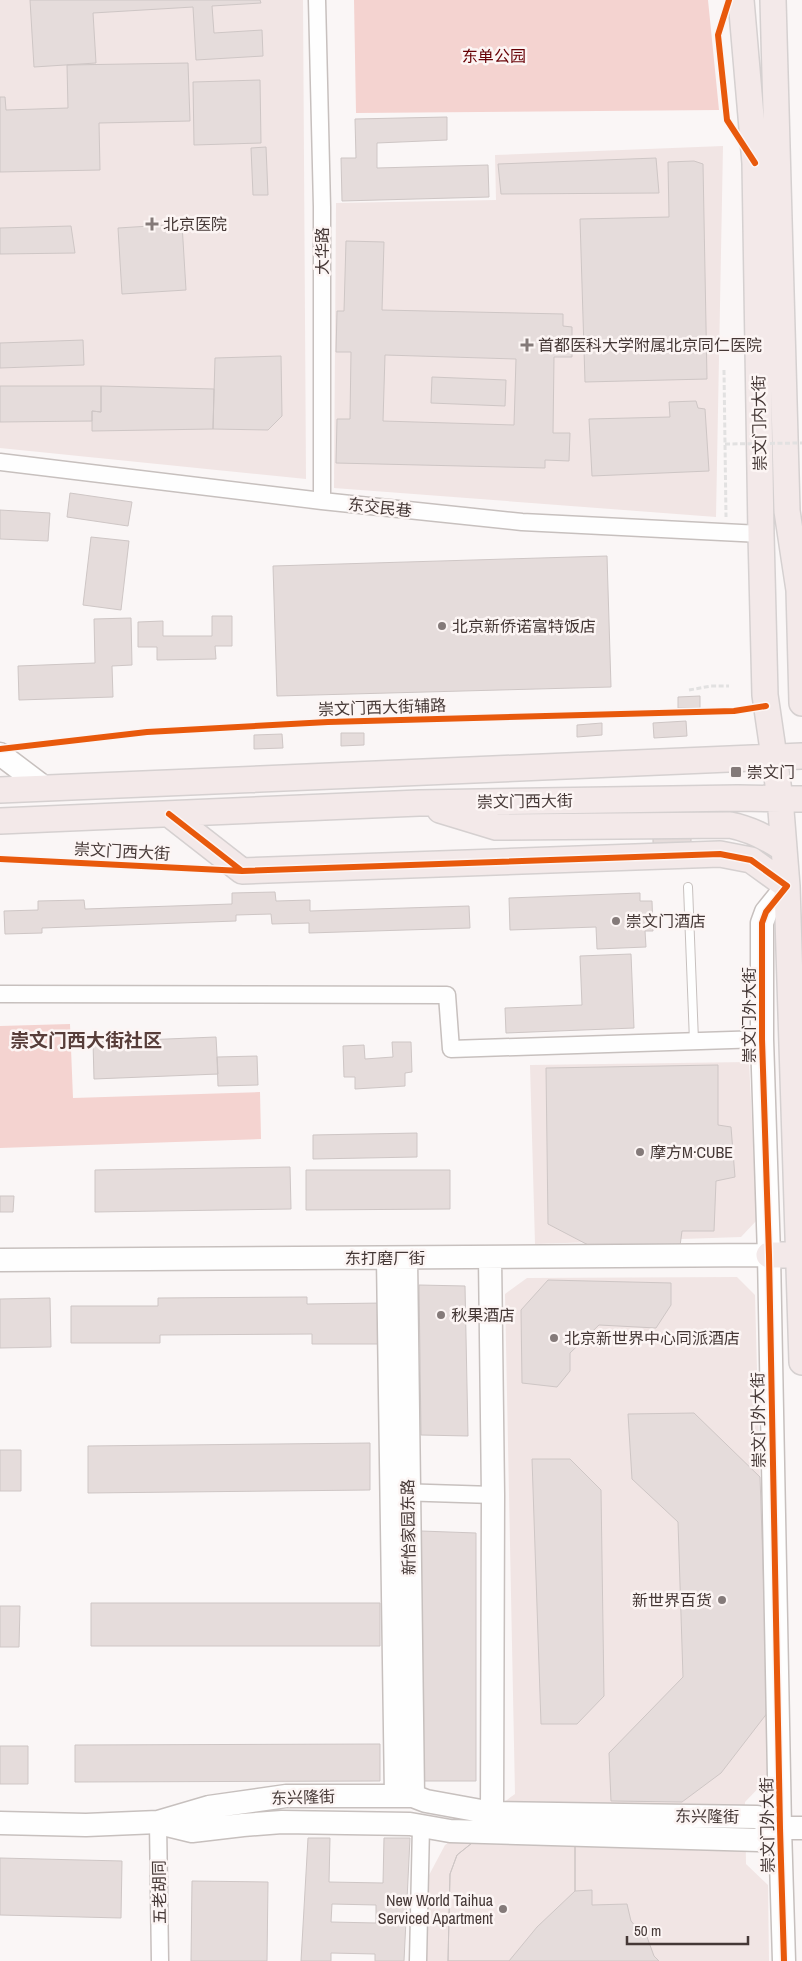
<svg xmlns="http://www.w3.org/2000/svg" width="802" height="1961" font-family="'Archivo Narrow','Noto Sans SC',sans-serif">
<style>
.built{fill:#f1e5e4}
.green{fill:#f4d3d0}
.building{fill:#e5dcdb;stroke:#cec6c5;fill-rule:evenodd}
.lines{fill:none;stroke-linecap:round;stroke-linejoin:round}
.lane-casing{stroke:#c7c0be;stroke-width:10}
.street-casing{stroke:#c7c0be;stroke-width:19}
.secondary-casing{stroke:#c7c0be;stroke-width:25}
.primary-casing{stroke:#d5d0d0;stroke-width:28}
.path{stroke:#e2e1e1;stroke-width:3;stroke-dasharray:5 2.5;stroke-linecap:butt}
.lane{stroke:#fefefe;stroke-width:8}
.street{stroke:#fefefe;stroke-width:16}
.secondary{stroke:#fefefe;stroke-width:22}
.primary{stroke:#f3e9e9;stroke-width:25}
.path-bridge{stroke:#e2e1e1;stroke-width:3;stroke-dasharray:5 2.5;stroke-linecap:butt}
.cycleway-casing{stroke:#fcf5f4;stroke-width:9}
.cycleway{stroke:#e8590c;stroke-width:6}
.poi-dot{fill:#847a79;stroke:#fcf5f4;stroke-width:2}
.labels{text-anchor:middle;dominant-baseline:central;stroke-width:5;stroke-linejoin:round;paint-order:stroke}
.park-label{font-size:16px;fill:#670005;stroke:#fcf5f4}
.poi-label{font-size:16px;fill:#453836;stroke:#fcf5f4;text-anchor:start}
.street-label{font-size:16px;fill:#453836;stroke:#fcf5f4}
.quarter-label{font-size:19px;font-weight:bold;fill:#573d39;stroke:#fcf5f4}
</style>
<rect width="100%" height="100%" fill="#faf6f6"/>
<path class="built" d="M0,0H303L306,479L0,448Z
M723,146L716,517L334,488L336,203L496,200L495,155Z
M749,1062L757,1220L741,1237L535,1244L530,1065Z
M737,1277L755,1295L768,1778L745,1802L746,1864L768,1885L769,1961H426L428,1877L445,1845L515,1794L505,1294L527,1278Z"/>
<path class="green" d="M354,0H708L719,110L356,113Z
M70,1024L73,1098L260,1092L261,1139L0,1148V1026Z"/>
<path class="building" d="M30,0H260L261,3L212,6L214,33L262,30L263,56L196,60L193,7L93,13L96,63L34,67Z
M188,63L190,121L99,123L100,170L0,172V97H5L6,110L68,108L67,65Z
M260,80L261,143L194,145L193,82Z
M447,117V140L377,143V168L488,165L489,197L342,201L341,158H356L355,119Z
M266,147L268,195H253L251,148Z
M656,158L659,193L501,194L498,164Z
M694,161L703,164L707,379L585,382L580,219L669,217L668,162Z
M182,224L186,290L122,294L118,228Z
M71,226L75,253L0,254V228Z
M346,241L384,242L382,310L563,314V326L572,327V357H554L553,433H570L569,461L545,460V468L336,463L337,419H350L351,352H336L337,311H344ZM385,355L516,359L514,425L383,421Z
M83,340L84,365L0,368V343Z
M281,356L282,416L268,430L213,429L215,358Z
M432,377L506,380L505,406L431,403Z
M0,386H101V412L92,411V421L0,422Z
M101,386L214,389L213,429L92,431V411L101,412Z
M696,401L698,408L705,409L709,471L592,476L589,419L670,417L669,402Z
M70,493L132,502L128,526L67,517Z
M0,510L50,513L48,541L0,539Z
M91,537L129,541L121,610L83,605Z
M607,556L611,687L277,696L273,566Z
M212,616H232V646H215L216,659L157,660V647H138V622L163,621V636H212Z
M131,618L132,665L112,666L113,697L19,700L18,666L95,663L94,619Z
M700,696V708H678V697Z
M686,721L687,736L654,738L653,723Z
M602,723V735L577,737V725Z
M341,733H364V745L341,746Z
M282,734L283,748L254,749V735Z
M653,831H691V849H653Z
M275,892L276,901L310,900V911L469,906L470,928L309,933V923L272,924L271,914L236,915V921L42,928V933L5,934L4,911L38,910V901L84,900L85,909L232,904V893Z
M640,893V901H652L653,931H645L646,947L597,949L596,927L510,930L509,898Z
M631,954L634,1028L506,1033L505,1008L582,1005L580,956Z
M216,1037L218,1074L94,1079L93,1042Z
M392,1042H411L412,1072L405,1073V1086L355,1089V1077H344L343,1046L364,1045L365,1059L393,1057Z
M257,1056L258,1085L218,1086L217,1057Z
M718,1065V1125L731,1127L735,1177L716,1181L714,1231H682L680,1246L592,1247L548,1224L546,1068Z
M417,1133V1157L313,1159V1135Z
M290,1167L291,1209L95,1212V1170Z
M306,1170H450V1209L306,1210Z
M0,1196H14L13,1212H0Z
M548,1280L671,1283V1305L656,1328L599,1325L570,1353V1371L557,1387L522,1383L521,1310Z
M419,1285L465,1286L468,1436L421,1435Z
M307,1297V1304L384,1303V1344H312V1334L160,1335V1343H71V1306H158V1298Z
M50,1298L51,1347L0,1348V1299Z
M694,1413L760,1477L768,1712L721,1773L682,1802L611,1801L609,1753L683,1677L678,1522L632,1479L628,1414Z
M370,1443V1490L88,1493V1446Z
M0,1450H21V1491H0Z
M532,1459H570L601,1490L604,1696L577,1724H541Z
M421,1531L476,1533V1781H421Z
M91,1603H380V1646H91Z
M0,1606H20L19,1647H0Z
M380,1744V1781L75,1782V1745Z
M0,1746H28V1784H0Z
M308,1838H330L329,1882L383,1883L384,1838H410L404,1961H375V1954L331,1953V1961H301ZM332,1904L376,1905V1923L331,1922Z
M575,1841V1891L537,1927L509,1961H448L450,1874L457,1855L472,1843Z
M575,1841V1891L592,1890V1905L627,1904L631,1921L641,1933L647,1937L654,1956L659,1961H448L450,1874L457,1855L472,1843Z
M0,1858L122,1861L121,1918L0,1915Z
M192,1881L268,1882L267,1961H191Z"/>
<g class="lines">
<g class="lane-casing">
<path id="lane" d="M688,887L694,1041"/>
</g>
<g class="street-casing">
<path id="street" d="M317,0L322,207V501
M0,462L322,501L522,522L761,534
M0,994L447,995L451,1049L762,1039
M398,1492L493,1495
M158,1822L160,1961
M418,1961L421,1826"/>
</g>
<g class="secondary-casing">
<path id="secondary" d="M0,754L45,788
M490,1257L493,1495L492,1813
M388,1258L396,1796
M406,1258L413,1796
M0,1260L769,1255
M0,1823L86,1825L158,1822L209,1807L286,1796H413L426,1801L492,1813L757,1817L780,1828H802
M159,1823L192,1831L243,1825L282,1822L410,1824L450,1831L759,1840L780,1828
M784,1961L780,1828L769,1255L762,1039V923L766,912L787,886"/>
</g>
<g class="primary-casing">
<path id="primary" d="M741,0L755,163L761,534L765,695L780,798L787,886L802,1362
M773,0L787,511L799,590L802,703
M0,790L802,756
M440,810L496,827L730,825C750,829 768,838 784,849
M169,814L242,871L720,854L751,860L787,886
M0,821L419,803L738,798L802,799
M769,1255H799"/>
</g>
<path class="path" d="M724,370L726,517
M689,690L711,686H729"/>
<use href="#lane" class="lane"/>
<use href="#street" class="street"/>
<use href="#secondary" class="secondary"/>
<use href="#primary" class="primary"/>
<path class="path-bridge" d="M725,444L802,443"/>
<g class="cycleway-casing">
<path id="cycleway" d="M729,0L718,35L727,120L755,163
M0,749L147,732L328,722L734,711L766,706
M169,814L242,871L720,854L751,860L787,886L766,912L762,923V1039L769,1255L780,1828L784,1961
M0,859L242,871"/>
</g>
<use href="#cycleway" class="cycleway"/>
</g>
<g class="poi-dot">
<path d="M149.5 216.5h5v5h5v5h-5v5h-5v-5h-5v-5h5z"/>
<path d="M524.5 337.5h5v5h5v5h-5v5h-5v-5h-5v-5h5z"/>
<circle cx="442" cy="626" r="5"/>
<rect x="730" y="766" width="12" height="12" rx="2.5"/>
<circle cx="616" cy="921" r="5"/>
<circle cx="640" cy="1152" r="5"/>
<circle cx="441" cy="1315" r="5"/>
<circle cx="554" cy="1338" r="5"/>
<circle cx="722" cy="1600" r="5"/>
<circle cx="503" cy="1909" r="5"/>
</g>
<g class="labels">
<g class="park-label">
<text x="494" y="56">东单公园</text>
</g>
<g class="poi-label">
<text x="163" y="224">北京医院</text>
<text x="538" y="345">首都医科大学附属北京同仁医院</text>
<text x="452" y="626">北京新侨诺富特饭店</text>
<text x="747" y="772">崇文门</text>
<text x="626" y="921">崇文门酒店</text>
<text x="650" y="1152">摩方M·CUBE</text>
<text x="451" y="1315">秋果酒店</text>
<text x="564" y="1338">北京新世界中心同派酒店</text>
<text x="712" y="1600" text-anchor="end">新世界百货</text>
<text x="493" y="1900" text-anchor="end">New World Taihua<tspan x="493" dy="18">Serviced Apartment</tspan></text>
</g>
<g class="street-label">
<text transform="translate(322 251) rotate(-90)">大华路</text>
<text transform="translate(759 423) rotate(-91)">崇文门内大街</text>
<text transform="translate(380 507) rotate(6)">东交民巷</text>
<text transform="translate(382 707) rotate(-2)">崇文门西大街辅路</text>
<text transform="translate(525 801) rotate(-1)">崇文门西大街</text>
<text transform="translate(122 851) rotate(3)">崇文门西大街</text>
<text transform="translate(749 1015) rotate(-90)">崇文门外大街</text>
<text x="385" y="1258">东打磨厂街</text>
<text transform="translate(758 1420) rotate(-91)">崇文门外大街</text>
<text transform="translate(408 1527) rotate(-91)">新怡家园东路</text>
<text transform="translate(303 1797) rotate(-2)">东兴隆街</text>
<text transform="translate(707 1816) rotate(1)">东兴隆街</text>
<text transform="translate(767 1825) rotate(-91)">崇文门外大街</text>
<text transform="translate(159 1892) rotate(-91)">五老胡同</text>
</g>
<g class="quarter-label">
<text x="86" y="1040">崇文门西大街社区</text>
</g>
</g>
<path d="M627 1936v8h121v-8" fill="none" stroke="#453836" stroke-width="2.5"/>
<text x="634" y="1936" font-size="15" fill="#453836" stroke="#fcf5f4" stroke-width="4" paint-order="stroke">50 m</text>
</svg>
